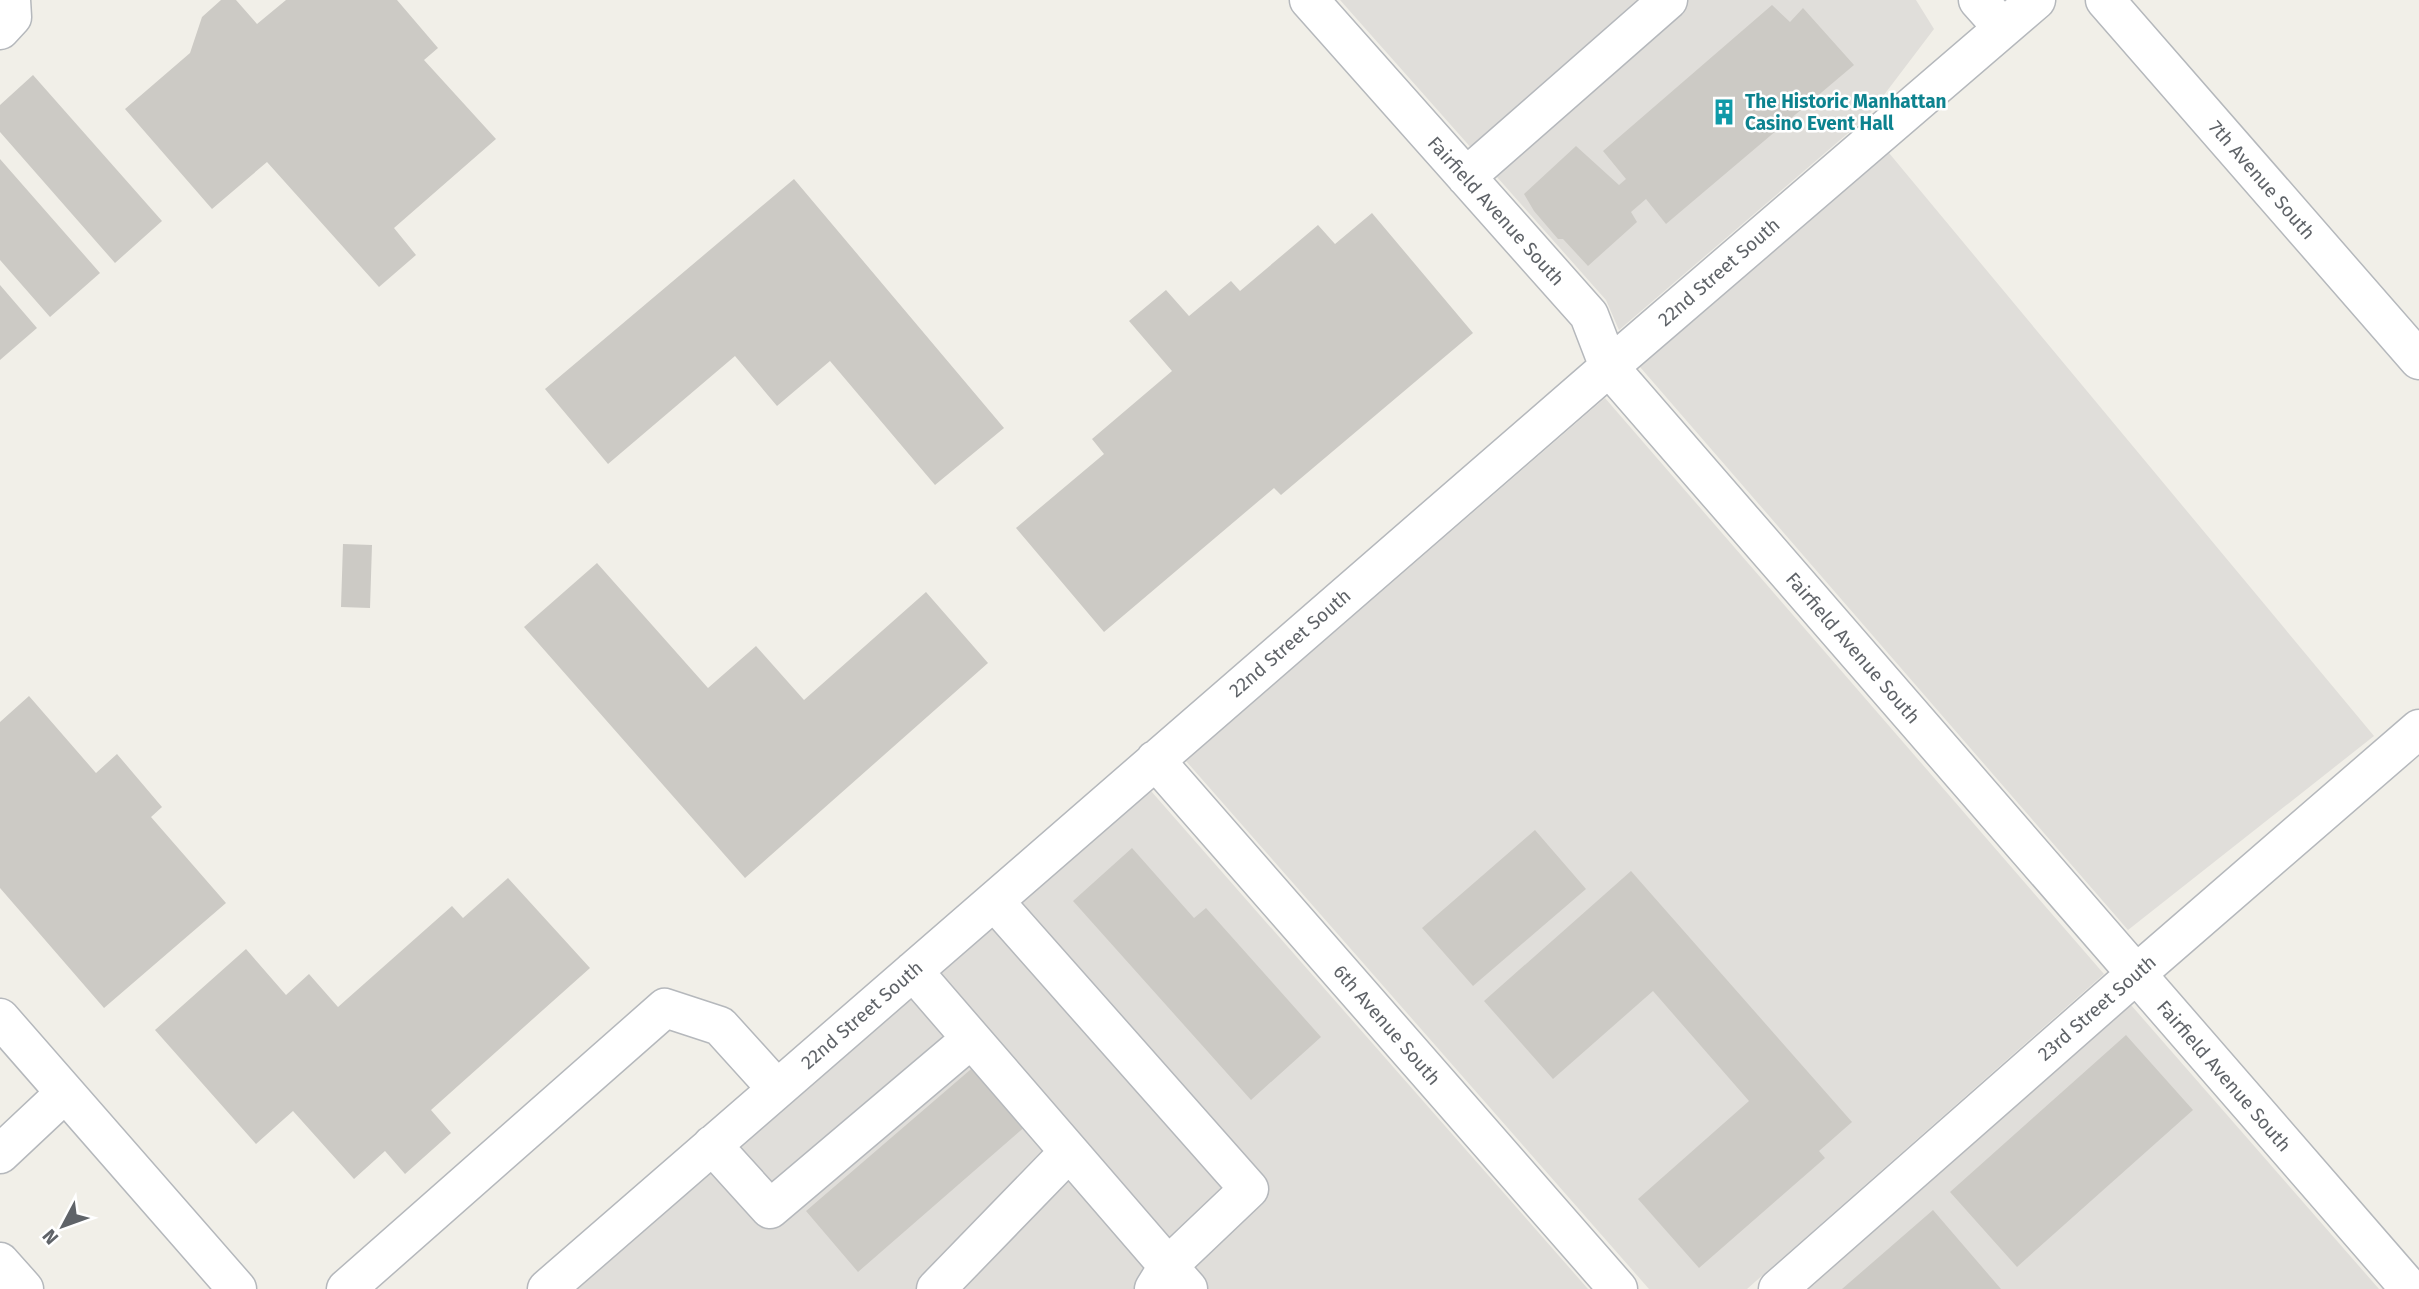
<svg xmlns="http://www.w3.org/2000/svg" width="2419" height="1289" font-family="'Fira Sans',sans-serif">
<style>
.industrial{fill:#e0deda}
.building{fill:#cccac5}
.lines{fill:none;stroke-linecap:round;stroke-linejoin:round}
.minor-casing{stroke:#b5b8bc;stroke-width:41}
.minor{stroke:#fff;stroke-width:38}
.labels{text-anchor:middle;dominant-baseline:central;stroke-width:5;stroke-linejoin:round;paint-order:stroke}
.culture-label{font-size:19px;font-weight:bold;fill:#0d838f;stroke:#fff;text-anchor:start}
.street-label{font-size:19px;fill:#5f6368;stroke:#fff}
</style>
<rect width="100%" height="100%" fill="#f1efe8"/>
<path class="industrial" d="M1340,0H1916L1934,29L1868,116L1619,330L1606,300Z
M1889,153L2374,736L2128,930L1640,367Z
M1605,398L2104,974L1747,1289H1649L1186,761Z
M1151,791L1588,1289H578Z
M2131,1005L2379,1289H1809Z"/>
<path class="building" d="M221,0H236L257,24L286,0H397L438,48L424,60L496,139L394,228L416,255L379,287L267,162L212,209L125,109L190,53L202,17Z
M1772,5L1790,22L1803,8L1854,65L1666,224L1646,199L1631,212L1637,222L1588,266L1563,239H1558L1534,211L1524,194L1576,146L1619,185L1626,179L1603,151Z
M33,75L162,221L115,263L0,132V105Z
M0,159L100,273L50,317L0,260Z
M794,179L1004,428L935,485L830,361L777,406L735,356L608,464L545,389Z
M1372,213L1473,333L1281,495L1274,488L1104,632L1016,528L1104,454L1092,439L1172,371L1129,321L1166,290L1189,316L1231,281L1240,291L1318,225L1335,244Z
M0,285L37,328L0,360Z
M343,544L372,545L370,608L341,607Z
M597,563L708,688L756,646L804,700L926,592L988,663L745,878L524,627Z
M29,696L96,773L117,754L162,807L151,817L226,903L104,1008L0,888V722Z
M1535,830L1586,889L1473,986L1422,928Z
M1132,848L1194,918L1206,908L1321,1037L1251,1100L1073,901Z
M1631,871L1852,1122L1819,1151L1825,1158L1699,1268L1638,1199L1749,1101L1653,991L1553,1079L1484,1001Z
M508,878L590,968L431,1110L451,1133L405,1174L385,1151L354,1179L293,1111L256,1144L155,1030L246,949L286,995L309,974L338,1007L452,906L463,918Z
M2126,1035L2193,1110L2017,1267L1950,1192Z
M977,1064L1028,1124L858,1272L806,1211Z
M1933,1210L2001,1289H1842Z"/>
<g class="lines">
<g class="minor-casing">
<path id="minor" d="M1309,0L1589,315L1609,367L2410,1289
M1978,0L2003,28
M2105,0L2419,360
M0,30L12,17L11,0
M1466,177L1668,0
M1155,760L1618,1289
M994,901L1249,1189L1168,1266L1154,1289
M913,971L1188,1289
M0,1018L237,1289
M712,1145L770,1209L971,1039
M0,1154L65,1093
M0,1262L24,1289
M346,1289L665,1008L720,1026L777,1089
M547,1289L1609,367L2036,0
M936,1289L1069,1152
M1778,1289L2135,975L2419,729"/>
</g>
<use href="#minor" class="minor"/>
</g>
<defs>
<g id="building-bare" transform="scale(2.1)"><path d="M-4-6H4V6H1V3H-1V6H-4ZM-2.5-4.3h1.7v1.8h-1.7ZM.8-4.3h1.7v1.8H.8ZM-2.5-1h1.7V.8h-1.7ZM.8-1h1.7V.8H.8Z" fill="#0f9aa8" stroke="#fff" stroke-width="2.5" paint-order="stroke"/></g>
</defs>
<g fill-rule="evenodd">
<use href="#building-bare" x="1724" y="112"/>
</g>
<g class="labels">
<g class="culture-label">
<text x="1745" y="101">The Historic Manhattan<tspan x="1745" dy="22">Casino Event Hall</tspan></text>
</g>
<g class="street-label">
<text transform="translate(2262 180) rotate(49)">7th Avenue South</text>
<text transform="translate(1496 211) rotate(48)">Fairfield Avenue South</text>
<text transform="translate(1719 272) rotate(-41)">22nd Street South</text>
<text transform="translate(1290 643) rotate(-41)">22nd Street South</text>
<text transform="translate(1853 648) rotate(49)">Fairfield Avenue South</text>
<text transform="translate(2097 1008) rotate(-41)">23rd Street South</text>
<text transform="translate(862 1015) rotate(-41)">22nd Street South</text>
<text transform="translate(1387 1025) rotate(49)">6th Avenue South</text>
<text transform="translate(2224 1076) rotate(49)">Fairfield Avenue South</text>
</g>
</g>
<g transform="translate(63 1226) rotate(229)" stroke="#ffffff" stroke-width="5" paint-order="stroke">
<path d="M0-5L12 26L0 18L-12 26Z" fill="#5f6368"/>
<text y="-10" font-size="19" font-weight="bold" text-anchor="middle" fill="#5f6368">N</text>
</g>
</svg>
